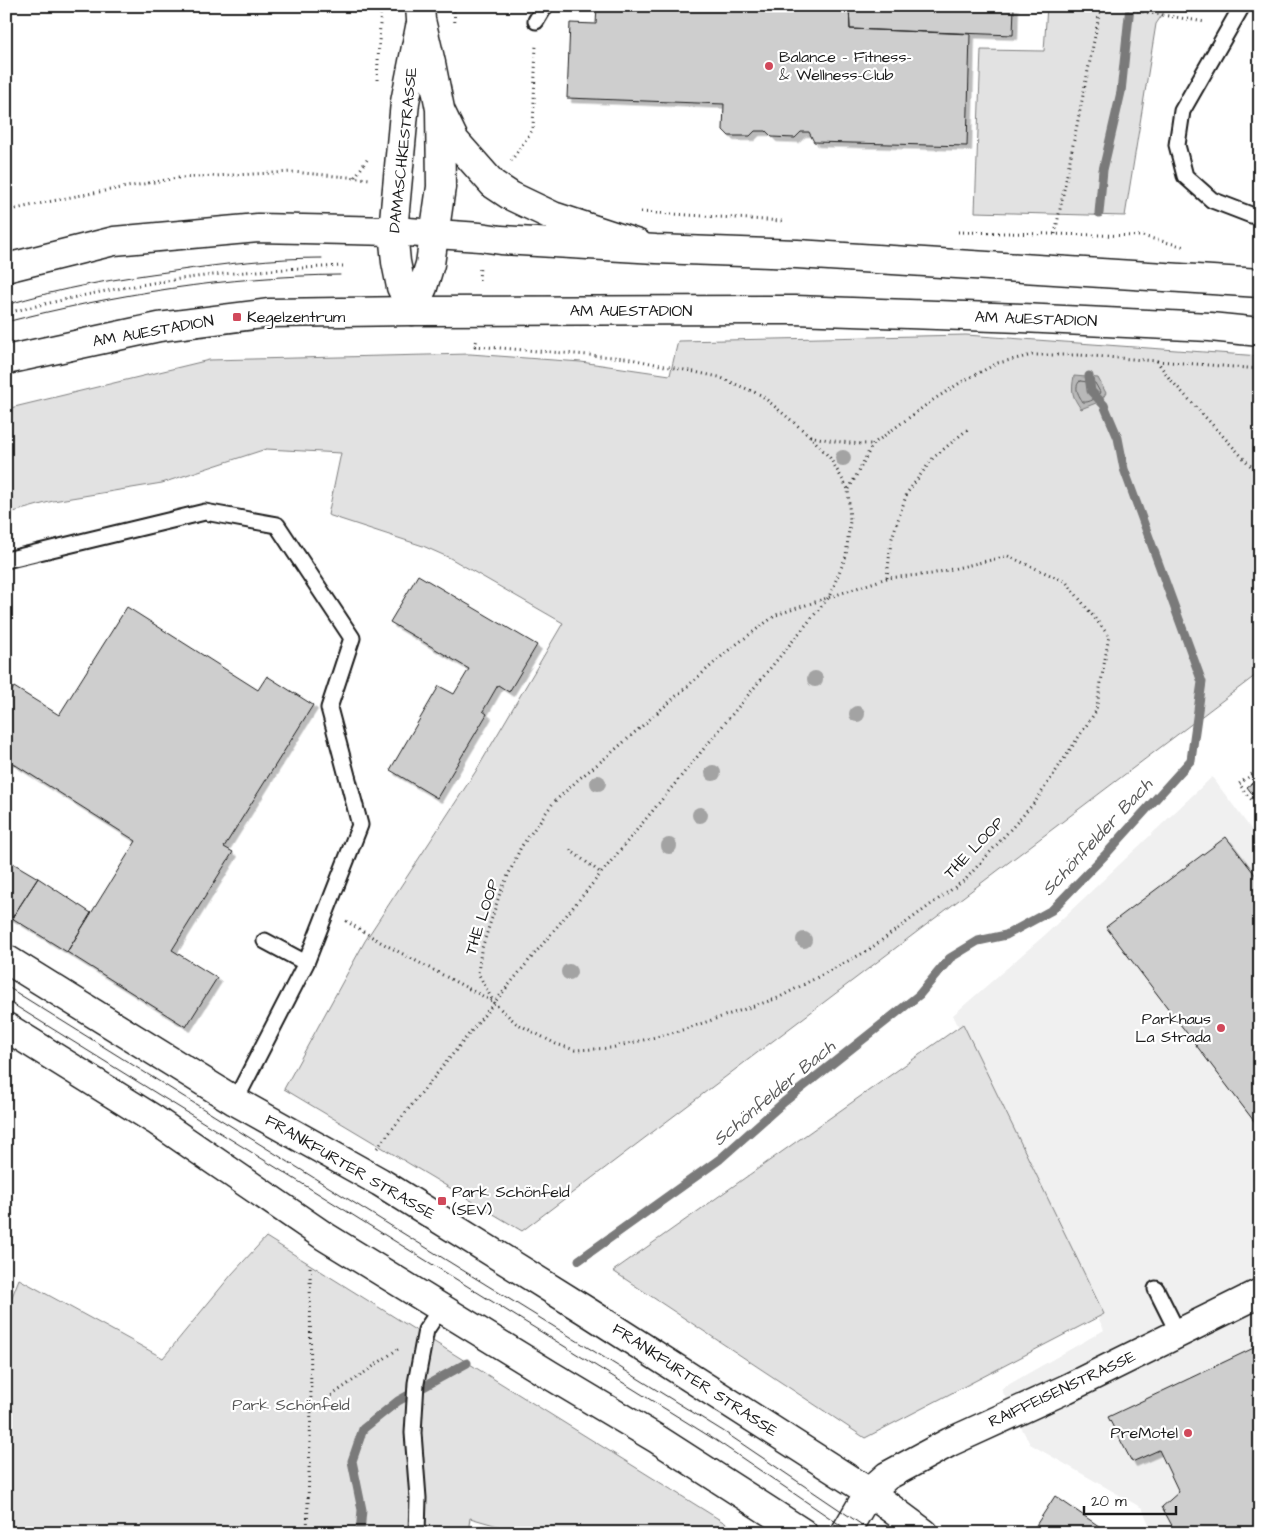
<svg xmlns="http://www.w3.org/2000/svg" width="1266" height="1539" font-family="'Architects Daughter',sans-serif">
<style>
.built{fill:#f0f0f0}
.green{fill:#e2e2e2;stroke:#7f7f7f}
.water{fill:#b8b8b8;stroke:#7a7a7a}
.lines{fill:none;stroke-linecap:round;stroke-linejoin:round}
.shore{stroke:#5a5a5a;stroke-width:1}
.stream{stroke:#7a7a7a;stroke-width:9}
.building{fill:#cecece;stroke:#1c1c1c;filter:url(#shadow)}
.service-casing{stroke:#1c1c1c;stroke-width:19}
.minor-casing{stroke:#1c1c1c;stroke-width:31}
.secondary-casing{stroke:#1c1c1c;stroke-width:31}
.primary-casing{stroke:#1c1c1c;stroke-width:31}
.path{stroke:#1c1c1c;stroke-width:3;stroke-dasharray:1 4;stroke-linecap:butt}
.service{stroke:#fff;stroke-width:15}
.minor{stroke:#fff;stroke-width:28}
.secondary{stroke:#fff;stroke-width:28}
.primary{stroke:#fff;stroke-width:28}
.tram{stroke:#1c1c1c;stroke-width:1}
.tree{fill:#a3a3a3}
.poi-dot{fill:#d1495b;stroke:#fff;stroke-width:2}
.labels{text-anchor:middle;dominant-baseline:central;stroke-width:4.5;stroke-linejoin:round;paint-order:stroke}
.poi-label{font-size:16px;fill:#1c1c1c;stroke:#fff;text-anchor:start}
.street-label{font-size:16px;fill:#1c1c1c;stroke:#fff}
.park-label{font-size:16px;fill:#575757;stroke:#fff}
.water-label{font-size:18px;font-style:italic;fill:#5a5a5a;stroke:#fff}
</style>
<defs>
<filter id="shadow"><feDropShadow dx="4.5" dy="4.5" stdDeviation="0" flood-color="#0004"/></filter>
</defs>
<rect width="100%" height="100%" fill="#fff"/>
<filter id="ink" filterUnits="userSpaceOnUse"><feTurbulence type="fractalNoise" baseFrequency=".02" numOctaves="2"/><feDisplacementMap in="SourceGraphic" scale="10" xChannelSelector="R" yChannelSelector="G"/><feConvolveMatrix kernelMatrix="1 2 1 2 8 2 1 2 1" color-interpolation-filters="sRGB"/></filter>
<g filter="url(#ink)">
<path class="built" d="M1212,777L1260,841V1533H1153L1142,1508L1030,1444L1001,1389L1104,1330L953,1015L1046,934Z"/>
<path class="green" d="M1047,6H1168L1156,24L1125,216L975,212L981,50L1044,51Z
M966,335L1260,356V672L522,1231L284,1089L365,941L476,771L563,623L450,558L423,546L328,515L341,453L266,449L162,483L53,501L6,514V409L209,360L470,354L581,362L670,375L678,341Z
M963,1024L1104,1314L865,1438L613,1271Z
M266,1237L741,1533H522L470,1518L468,1533H6V1312L19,1279L163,1358L232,1274Z"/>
<path class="water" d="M1074,376L1098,378L1106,393L1101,401L1081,409C1072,396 1071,392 1074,376Z"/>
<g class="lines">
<path class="shore" d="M1080,381L1095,383L1100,392C1098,398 1089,403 1083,402C1079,396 1073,387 1080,381Z"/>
<path class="stream" d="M1099,213L1103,170L1121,92L1130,6
M579,1260L720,1159L784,1102L919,995L950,958L978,941L1006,935L1052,910L1106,854L1191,760L1202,682L1124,469L1118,438L1104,405L1091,391L1089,376
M360,1533L362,1510L352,1461L363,1429L398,1401L467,1363"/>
</g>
<path class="building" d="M597,6H849L850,29L970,34L967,146L814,142L809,132H801L795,138L772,137L766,131H755L750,136H729L723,130L724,104L567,98L570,23L596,24Z
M849,6H1014L1013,35L850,29Z
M418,575L537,645L509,692L498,685L483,711L487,714L437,798L390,770L439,686L454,694L469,669L390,622Z
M127,607L258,690L267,676L313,705L224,847L233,852L172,950L217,978L186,1027L67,952L136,841L6,759V700L14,687L59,715Z
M1260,777V804L1247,787Z
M1226,837L1260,881V1129L1106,927Z
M6,859L38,878L12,918L6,915Z
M38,878L91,913L67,952L12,918Z
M1260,1345V1531L1257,1533H1176L1162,1507L1179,1492L1159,1450L1132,1462L1108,1417Z
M1055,1496L1109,1533H1031Z"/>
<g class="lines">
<g class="service-casing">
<path id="service" d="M1242,6L1182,111L1177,145L1185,176L1212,200L1251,215L1260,216
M536,21L545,6
M6,560L205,512L277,525L352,638L329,708L360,825L306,963L265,941
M235,1101L306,963
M1156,1289L1178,1333
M417,1533L418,1498L413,1433L416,1383L426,1330L441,1308"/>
</g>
<g class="minor-casing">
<path id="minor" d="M441,112L455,141L493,184L511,196L553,216L638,244
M412,311L423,287L430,264L441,187L440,109L431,63L421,20L420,6
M412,311L401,287L396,262L393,231L405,102L420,27
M869,1492L887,1476L950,1442L1066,1389L1260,1293"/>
</g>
<g class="secondary-casing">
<path id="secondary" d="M6,959L235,1101L380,1182L588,1312L869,1492L924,1533
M6,1027L155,1120L324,1236L550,1375L657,1439L803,1533
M845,1533L869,1492"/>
</g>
<g class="primary-casing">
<path id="primary" d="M6,268L114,241L258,228L393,231L480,237L501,240L656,249L797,254L1260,283
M6,360L159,327L270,313L412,311L795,310L1022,318L1210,327L1260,332"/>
</g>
<path class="path" d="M454,6L455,26
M1108,6L1205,22
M377,80L381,6
M511,161L533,129L536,44
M355,177L369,157
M6,211L71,197L177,178L292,172L370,179
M641,212L782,221
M958,232L1142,236L1185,247
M1055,234L1101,6
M479,280L480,267
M6,313C49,303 91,293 134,286C203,274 273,269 343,266
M1157,361L1260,369
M810,436C831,441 850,444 872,444
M849,489L873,444L933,400L963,381L998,363L1032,355H1080L1157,361L1169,378L1260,476
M1008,556L1066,582L1109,636L1096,711L1035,802L966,879L867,951L778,998L676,1032L611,1048L575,1050L556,1044L516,1023L494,1003L478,973L481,951L500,893L521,847L553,803L580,778L609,755L730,649L776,615L887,578L931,574Z
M887,578L891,541L907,493L933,458L968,429
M1260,768L1239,784L1260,810
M570,850L601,873
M346,921L382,943L494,1002
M377,1148L494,1003L829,597L846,556L850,521L848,489L830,458L810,436L761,395L719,377L626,358L475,346L477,339
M311,1410L398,1349
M307,1533L311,1410L310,1263"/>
<use href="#service" class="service"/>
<use href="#minor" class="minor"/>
<use href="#secondary" class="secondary"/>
<use href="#primary" class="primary"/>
<path class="tram" d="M6,305C61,288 118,278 174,271C223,264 273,258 322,258
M6,322C116,294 227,276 340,275
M6,986L417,1242L723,1431L874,1533
M6,1000L717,1441L852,1533"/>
</g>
<g class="tree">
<circle cx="843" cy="458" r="8"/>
<circle cx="815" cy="679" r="8"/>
<circle cx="857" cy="714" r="8"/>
<circle cx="713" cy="773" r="8"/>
<circle cx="598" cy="783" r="8"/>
<circle cx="700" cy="815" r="8"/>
<circle cx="669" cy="846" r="8"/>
<circle cx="804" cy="940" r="8"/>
<circle cx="569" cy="972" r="8"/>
</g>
</g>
<g class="poi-dot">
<circle cx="769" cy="66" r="5"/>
<rect x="232" y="312" width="10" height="10" rx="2.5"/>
<circle cx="1221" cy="1028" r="5"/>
<rect x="437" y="1196" width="10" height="10" rx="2.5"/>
<circle cx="1188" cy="1433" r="5"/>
</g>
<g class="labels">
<g class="poi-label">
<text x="779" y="57">Balance - Fitness-<tspan x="779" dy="18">&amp; Wellness-Club</tspan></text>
<text x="247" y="317">Kegelzentrum</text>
<text x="1211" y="1019" text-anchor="end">Parkhaus<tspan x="1211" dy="18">La Strada</tspan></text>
<text x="452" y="1192">Park Schönfeld<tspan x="452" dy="18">(SEV)</tspan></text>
<text x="1178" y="1433" text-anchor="end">PreMotel</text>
</g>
<g class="street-label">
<text transform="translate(403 150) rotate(-84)">DAMASCHKESTRASSE</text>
<text x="631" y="311">AM AUESTADION</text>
<text transform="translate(1036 319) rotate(2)">AM AUESTADION</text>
<text transform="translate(153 331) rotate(-10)">AM AUESTADION</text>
<text transform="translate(974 848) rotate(-46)">THE LOOP</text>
<text transform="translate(482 917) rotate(-72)">THE LOOP</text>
<text transform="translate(350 1167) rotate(30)">FRANKFURTER STRASSE</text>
<text transform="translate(695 1380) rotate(33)">FRANKFURTER STRASSE</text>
<text transform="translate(1062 1389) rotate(-25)">RAIFFEISENSTRASSE</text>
</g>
<g class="park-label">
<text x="291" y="1405">Park Schönfeld</text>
</g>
<g class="water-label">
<text transform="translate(1097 837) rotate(-47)">Schönfelder Bach</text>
<text transform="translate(774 1093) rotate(-40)">Schönfelder Bach</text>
</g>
</g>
<rect width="1266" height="1539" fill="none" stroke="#fff" stroke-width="25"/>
<rect x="12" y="12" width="1241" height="1514" fill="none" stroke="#1c1c1c" stroke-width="2" filter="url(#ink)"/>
<path d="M1084 1506v8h92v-8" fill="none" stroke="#1c1c1c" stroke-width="2.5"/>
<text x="1091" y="1506" font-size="15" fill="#1c1c1c" stroke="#ffffff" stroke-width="4" paint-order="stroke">20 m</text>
</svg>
